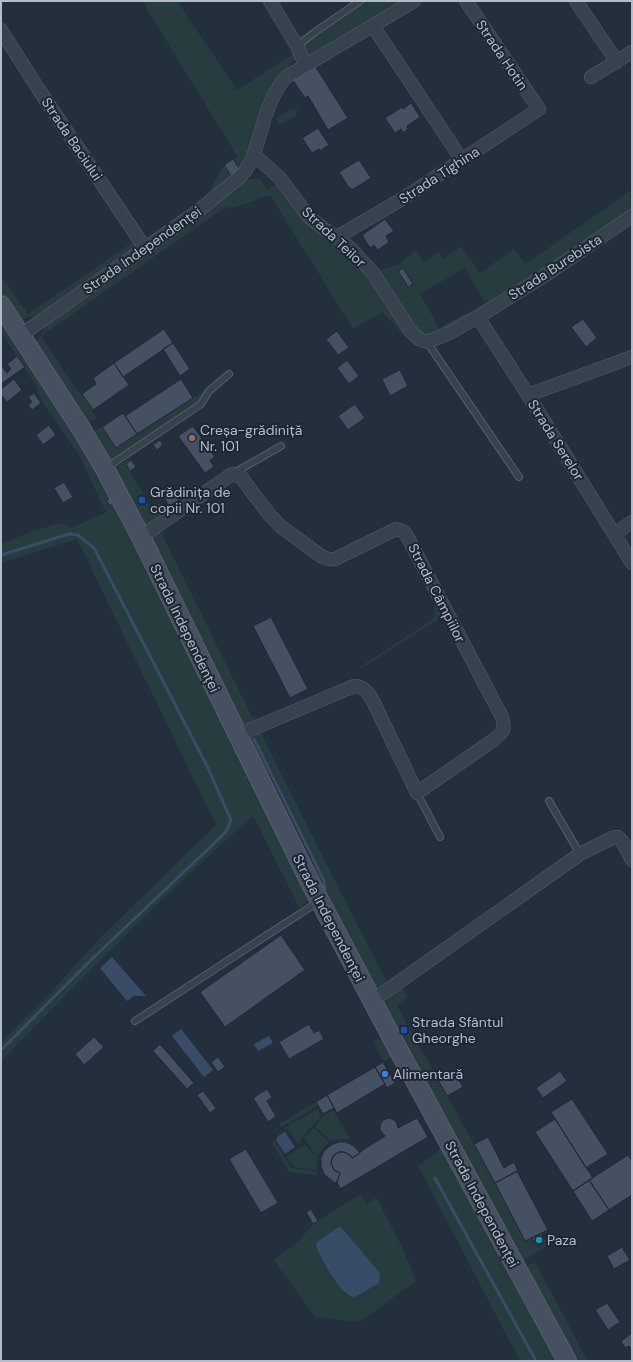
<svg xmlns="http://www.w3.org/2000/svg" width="633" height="1362" font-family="'DM Sans',sans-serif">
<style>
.green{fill:#263c3f;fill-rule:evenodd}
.water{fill:#394c67}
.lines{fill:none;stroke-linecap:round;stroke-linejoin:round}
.stream{stroke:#394c67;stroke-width:3}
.building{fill:#455162;stroke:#1f2835}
.service-casing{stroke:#565f6c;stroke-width:8}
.minor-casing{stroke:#565f6c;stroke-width:14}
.secondary-casing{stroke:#565f6c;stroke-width:20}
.service{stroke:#38414e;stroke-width:6}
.minor{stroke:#38414e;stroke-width:13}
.secondary{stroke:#465061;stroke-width:18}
.education-dot{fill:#8d6e63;stroke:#1d2633;stroke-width:1.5}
.transit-dot{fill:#1a4fb4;stroke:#1d2633;stroke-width:1.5}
.shop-dot{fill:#3f7fe0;stroke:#1d2633;stroke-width:1.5}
.culture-dot{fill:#0f9aa8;stroke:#1d2633;stroke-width:1.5}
.labels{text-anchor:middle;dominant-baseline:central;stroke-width:4;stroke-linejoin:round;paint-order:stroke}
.street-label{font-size:14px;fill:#b4bcc9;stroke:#1d2633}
.poi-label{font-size:14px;fill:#b4bcc9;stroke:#1d2633;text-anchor:start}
</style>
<rect width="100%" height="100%" fill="#242f3e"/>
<path class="green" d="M142,1H177L237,90L293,54L295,59L283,73L241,171L233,159L237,156Z
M366,1H406L314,56L306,55L301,47Z
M291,109L298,110L295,116L280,125L276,118Z
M224,165L232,177L213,194H208Z
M259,178L267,190L278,182L314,231L339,245L363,270L410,337L409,341L382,312L353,329L270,195L230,209L227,206L41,336L78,392L82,394L97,418L85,425L33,343L41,336L45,325L246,180Z
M632,189V210L556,264L442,334L425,336L417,333L377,271L398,265L415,251L424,262L439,252L443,259L461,246L480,273L514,249L525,264L605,209ZM465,268L485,303L439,328L420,294Z
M135,241L136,248L39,317H29L20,320L1,292V275L28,314Z
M1,311L101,471L310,900L299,907L253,816C165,893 83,978 1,1061V1042L52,991L100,938L216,825L77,539L1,563V544L30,532L59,523L72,528L106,512L79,455L36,392L39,390L1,332Z
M204,391L199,401L108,464L89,434L102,427L116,448Z
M130,458L131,460L126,464L158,518L143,529L111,470Z
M160,530L252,717L257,716L254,722L240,728L148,539Z
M435,600L444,617L435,621L361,669L360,667L433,619Z
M261,733L387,983L373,991L307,868L316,864L272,771L262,775L245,739Z
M403,985L407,997L397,1006L474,1144L525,1241L532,1238L536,1246L546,1242L548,1246L520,1262L379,1001Z
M383,1039L393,1056L383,1062L373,1041Z
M316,1102L318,1105L317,1106L283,1126H280L279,1124Z
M318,1109L321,1116L302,1138L301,1142L298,1144L288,1129L284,1128Z
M333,1110L350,1138C345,1141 337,1138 331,1141L315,1126L324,1115Z
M314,1128L329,1142L322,1149L317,1157L304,1138Z
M275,1141L291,1168L315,1171L317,1172L316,1175L289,1172L272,1143Z
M305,1144L317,1159V1170L294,1167L286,1157Z
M440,1144L562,1361H520L418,1166L437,1152L439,1150Z
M361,1194L367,1204L376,1197L404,1251L416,1281L360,1322L315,1317L274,1260L300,1240L313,1224Z
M535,1262L588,1361H573L523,1268Z"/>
<path class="water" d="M112,957L146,996H134L127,1001L100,968Z
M181,1029L213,1070L204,1077L172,1036Z
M269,1036L273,1043L258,1051L254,1044Z
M285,1132L295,1147L285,1154L276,1140L278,1136Z
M341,1227L379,1272L380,1277L379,1283L355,1297C341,1297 324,1262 318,1251L316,1245L317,1242L337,1228Z"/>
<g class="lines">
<path class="stream" d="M1,555L69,534L78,535L94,548L207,766L231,820L226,832L93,958L1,1050
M254,739L324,881L325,889
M435,1178L536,1361"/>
</g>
<path class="building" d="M315,66L348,118L328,130L308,96L305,98L293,80Z
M411,103L420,117L407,126L408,129L403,133L401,129L395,133L385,118L402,107L403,109Z
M318,128L329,145L320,151L319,149L312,153L302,138Z
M233,159L241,171L232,177L224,165Z
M359,160L371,178L352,190L350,187L349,188L339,172Z
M385,219L394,231L386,236L389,242L378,250L374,245L370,248L362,235Z
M403,268L413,284L408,287L398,271Z
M583,319L597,338L586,347L571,327Z
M164,329L173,343L123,377L114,363Z
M337,331L349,348L338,355L326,339Z
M173,343L190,369L180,376L163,349Z
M17,356L25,367L1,384V367L2,366L7,373L11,369L7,364Z
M347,360L359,376L349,384L337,368Z
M114,363L129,385L93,410L82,394L96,384L93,378Z
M400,370L408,386L390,396L382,379Z
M14,379L22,390L7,402L3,397L1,398V389Z
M181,379L193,398L137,434L125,416Z
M34,393L41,403L32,410L28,405L32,402L28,397Z
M355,404L365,418L348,430L338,416Z
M123,413L137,434L116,448L102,427Z
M49,425L56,435L43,445L36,435Z
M193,426L215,457L210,460L214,467L205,473L178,436Z
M160,440L163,445L157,450L153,445Z
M131,460L136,467L130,471L126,464Z
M64,482L73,497L63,503L54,488Z
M179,489L184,497L169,506L165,499Z
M110,498L113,504L110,506L106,500Z
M160,503L165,512L157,516L152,508Z
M271,617L308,689L290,698L253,626Z
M281,935L305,970L225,1027L200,992Z
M309,1024L314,1033L319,1030L324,1039L289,1059L279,1042Z
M94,1037L104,1047L84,1065L75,1054Z
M160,1044L194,1083L187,1089L153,1051Z
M218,1057L225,1067L218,1072L211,1062Z
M383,1062L395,1083L387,1088L375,1067Z
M375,1067L385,1084L337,1113L327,1095Z
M560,1071L567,1081L543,1098L536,1088Z
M454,1072L463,1087L447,1096L438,1080Z
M267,1089L272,1097L267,1101L276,1116L268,1122L253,1098Z
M203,1091L216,1108L210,1113L197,1095Z
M327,1095L334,1108L323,1114L316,1102Z
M572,1099L608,1154L586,1168L551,1112Z
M389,1118L396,1121L398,1128L417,1118L428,1137L340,1189L337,1182L340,1173L334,1170L331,1163L333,1156L339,1152H344L350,1155L352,1158L360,1153L361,1151L385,1136L380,1130V1125L383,1120Z
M555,1119L593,1178L573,1191L535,1132Z
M488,1137L504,1168L514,1162L518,1171L495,1183L474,1144Z
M339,1142H346L354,1146L360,1153L352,1158L350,1155L344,1152H339L335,1154L332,1159L331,1163L334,1170L340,1173L337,1182L335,1183L324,1174L321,1166V1158L324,1151L331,1145Z
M246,1149L278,1203L261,1213L229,1159Z
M628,1155L632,1161V1195L609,1210L589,1180Z
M517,1171L548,1230L525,1241L495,1183Z
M589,1180L609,1210L592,1221L573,1191Z
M311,1209L318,1221L313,1224L306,1212Z
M541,1233L546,1242L536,1246L532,1238Z
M622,1247L630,1260L614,1269L607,1256Z
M607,1303L620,1322L608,1330L595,1310Z
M632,1333V1350L629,1346L625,1348L621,1341Z"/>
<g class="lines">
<g class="service-casing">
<path id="service" d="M297,46L315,32L360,1
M427,342L519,477
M106,468L201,404L209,391L229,374
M234,473L281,446
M417,793L440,837
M549,801L580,854
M135,1021L318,902"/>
</g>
<g class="minor-casing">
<path id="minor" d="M270,1L297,46L305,65
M576,1L617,62
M373,26L462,160
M1,30L39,90L145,248
M591,77L632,52
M254,155L279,177L309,217L324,229L337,237L351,249L373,273L410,330L419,339L427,342L445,335L478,317L550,272L632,216
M337,237L402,199L539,109L466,1
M478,317L528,395L632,563
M21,335L198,211L241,176C253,163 256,147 261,131C266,112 273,92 286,77L414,1
M528,395L632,357
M614,534L632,522
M141,537L232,474L241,477L268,513L280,526L321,556L328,559H335L396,529L403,531L407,536L502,717C506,731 503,732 492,741L417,793L373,701C369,693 364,686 354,686L238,735
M372,1001L580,854L612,838L618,837L622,841L632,860"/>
</g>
<g class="secondary-casing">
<path id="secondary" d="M1,305L82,430L105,469L141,537L312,886L392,1038L567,1361"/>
</g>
<use href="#service" class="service"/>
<use href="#minor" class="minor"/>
<use href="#secondary" class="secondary"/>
</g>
<circle class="education-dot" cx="192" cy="438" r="4"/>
<g class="transit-dot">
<rect x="138" y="496" width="8" height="8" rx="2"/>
<rect x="400" y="1026" width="8" height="8" rx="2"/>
</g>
<circle class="shop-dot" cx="385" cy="1074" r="4"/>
<circle class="culture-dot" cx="539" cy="1240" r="4"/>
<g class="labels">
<g class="street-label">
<text transform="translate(502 55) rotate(56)">Strada Hotin</text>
<text transform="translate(72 139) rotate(56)">Strada Baciului</text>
<text transform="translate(439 175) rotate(-33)">Strada Tighina</text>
<text transform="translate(334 237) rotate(43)">Strada Teilor</text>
<text transform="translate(142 250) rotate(-35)">Strada Independenței</text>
<text transform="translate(555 267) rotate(-33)">Strada Burebista</text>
<text transform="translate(556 440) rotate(58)">Strada Serelor</text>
<text transform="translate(437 593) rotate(63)">Strada Câmpiilor</text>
<text transform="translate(185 628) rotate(64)">Strada Independenței</text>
<text transform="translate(329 918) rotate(63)">Strada Independenței</text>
<text transform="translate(482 1204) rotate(62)">Strada Independenței</text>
</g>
<g class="poi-label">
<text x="200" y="430">Creșa-grădiniță<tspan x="200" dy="16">Nr. 101</tspan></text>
<text x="150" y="492">Grădinița de<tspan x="150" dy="16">copii Nr. 101</tspan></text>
<text x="412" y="1022">Strada Sfântul<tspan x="412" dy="16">Gheorghe</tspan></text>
<text x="393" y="1074">Alimentară</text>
<text x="547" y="1240">Paza</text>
</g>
</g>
<rect width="633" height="1362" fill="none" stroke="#b4bcc9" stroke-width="4"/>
</svg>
